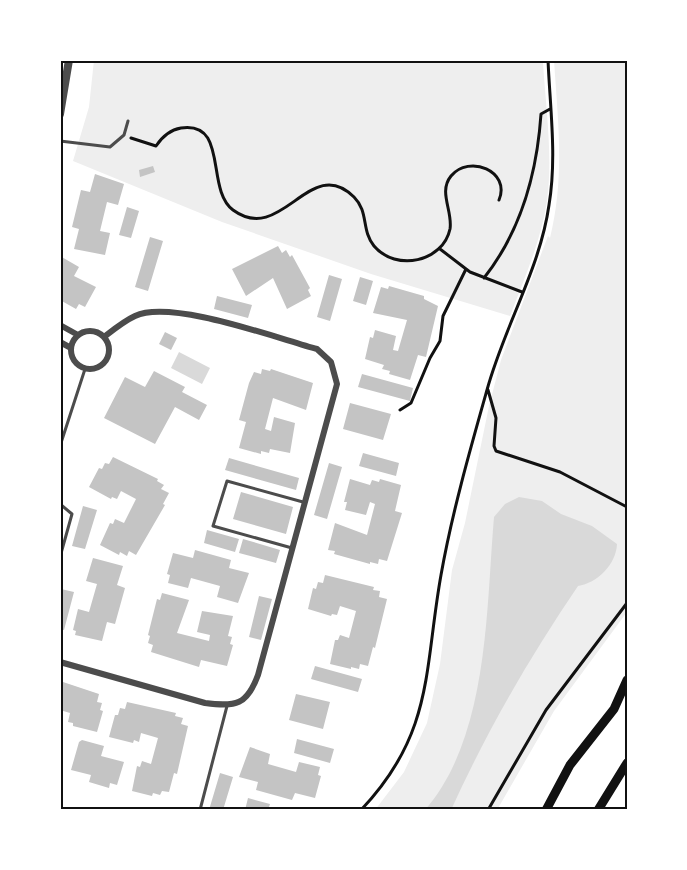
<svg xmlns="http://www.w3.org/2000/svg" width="687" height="870" font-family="'Titillium Web',sans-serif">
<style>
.green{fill:#eee}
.water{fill:#d9d9d9}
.building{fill:#c4c4c4}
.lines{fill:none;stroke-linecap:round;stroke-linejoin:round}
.path{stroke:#111;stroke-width:3}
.service{stroke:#4c4c4c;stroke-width:3}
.minor{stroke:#4c4c4c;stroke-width:6}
.tertiary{stroke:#4c4c4c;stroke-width:8}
.secondary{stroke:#111;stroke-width:9}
.neatline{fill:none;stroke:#111;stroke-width:2}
</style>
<rect width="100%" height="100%" fill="#fff"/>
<path class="green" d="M94,60H532L543,63C546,109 553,156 547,201C541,241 524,279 510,316L371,274L222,222L73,161L89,107Z
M554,60H627V612L554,711L497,810H375L404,772L427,723L440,664L452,570L465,523L489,406L501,360L548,236L550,238C565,177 558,122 554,60Z"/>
<path class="water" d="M179,352L210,368L202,384L171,368Z
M519,497L542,501L561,514L592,526L617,544C616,565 597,583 578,586C529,658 487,731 451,810H425C489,736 486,610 494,517L505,504Z"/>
<path class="building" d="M153,166L155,172L140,177L139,170Z
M95,174L124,184L118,205L107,202L100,231L110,233L105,255L74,249L79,229L72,227L81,190L90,192Z
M127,207L139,211L131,238L119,235Z
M150,237L163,241L148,291L135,287Z
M278,246L282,253L286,250L290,257L292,255L310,288L308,290L311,296L287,309L273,278L246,296L232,269Z
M60,256L79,267L74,276L96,287L85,307L79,304L76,309L60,300Z
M329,275L342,279L330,321L317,317Z
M360,277L373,281L366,305L353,301Z
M389,286L424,296V299L438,306L426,357L418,355L410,380L389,374L390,371L382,369L384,365L365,359L370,337L373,338L375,330L396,336L393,350L398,351L407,320L373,313L381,287L388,289Z
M217,296L252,305L248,318L214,309Z
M165,332L177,338L171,350L159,344Z
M262,369L270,371L271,369L313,383L306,410L273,398L265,429L271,431L274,417L295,423L290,453L270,449L269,453L261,451V454L239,448L246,422L239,420L249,383L254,372L261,374Z
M154,371L185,387L182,392L207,405L199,420L175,407L155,444L104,418L125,377L145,387Z
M362,374L413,388L410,401L358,387Z
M350,403L391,414L383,440L343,429Z
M363,453L399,463L396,476L359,466Z
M113,457L158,479L157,481L164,485L161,489L169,493L163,504L165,505L136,555L129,551L127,556L120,552L119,555L100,545L110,523L113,524L115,519L124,523L136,499L121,491L117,499L112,497L111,499L89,487L99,468L102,469L105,463L109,464Z
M229,458L299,478L296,490L225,470Z
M329,463L342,467L327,519L314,515Z
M350,479L370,485L372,480L379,482L380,479L401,485L395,511L402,513L387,561L379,559L378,564L370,562V564L334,554L335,551L328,550L335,523L367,535L375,504L370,502L366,515L345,510L347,502H344Z
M241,492L293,507L286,534L233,519Z
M83,506L97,510L85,549L72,546Z
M207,530L239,539L235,552L204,543Z
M243,539L280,550L276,563L239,553Z
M195,550L231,560L229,568L249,573L238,603L217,597L220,586L191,578L188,588L168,583L170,575L167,574L173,553L193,558Z
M93,558L123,566L117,585L125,588L115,624L107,622L102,641L75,635L76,631L73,630L78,609L89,612L97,584L86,581Z
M325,575L374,587L373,590L380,591L379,597L387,599L375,648L373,647L368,666L360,664L359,669L351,667V669L330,664L335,640H338L340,635L349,638L356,611L340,606L337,615L332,614L331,616L308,609L313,588L316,589L318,582L323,583Z
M61,589L74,592L64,630L60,629Z
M162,593L189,600L177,633L209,641L210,635L197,632L202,611L233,616L228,636L232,637L230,644L233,645L227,666L201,660L199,667L151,652L153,645L148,643L150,636L148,635L157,599L160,600Z
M259,596L272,599L261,640L249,637Z
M315,666L362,679L358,692L311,679Z
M60,681L99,694L97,702L102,703L100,710L103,711L97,732L73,726V723L68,722L70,713L60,710Z
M296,694L330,702L323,729L289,720Z
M127,702L176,713L175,716L183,718L181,724L188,726L177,774L174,773L169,792L162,791L160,795L153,793L152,796L132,791L137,766L140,767L142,761L151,764L158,738L141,733L139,742L134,740L133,743L109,737L115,715H118L120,708L125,709Z
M297,739L334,749L330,763L294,753Z
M82,740L104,746L101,756L124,762L117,785L110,783L109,788L89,782L91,775L71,770L79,742Z
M250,747L270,754L268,764L296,772L299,762L320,767L318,775L321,776L315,798L295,793L292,800L256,790L258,782L239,777Z
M220,773L233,777L223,810H209Z
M248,798L270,804L268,810H245Z"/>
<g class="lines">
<path class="path" d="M131,138L156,146C162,137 169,130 181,128C229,121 205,189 233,210C282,246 310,153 354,197C369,212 361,230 374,246C396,272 443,262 450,229C453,211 438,192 451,176C469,154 511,171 499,200
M440,249L470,272L522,292
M484,278C521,231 537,173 541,114L550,109
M488,390L496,418L494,446L496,451L560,472L627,507
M400,410L411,403L430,358L440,341L443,316L466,269
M627,436V452
M361,810C434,733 424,670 441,575C452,513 470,450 487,390C504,327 540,269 549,205C557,157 550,108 548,60
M488,810L546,710L627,603"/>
<path class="service" d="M60,141L110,147L124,135L128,121
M60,446L85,369
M60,504L72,514L60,557
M292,548L213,526L227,481L303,502
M60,809L64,810
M200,810L227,706"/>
<path class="minor" d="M60,325L78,335
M71 350a19 19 0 1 1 38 0a19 19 0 1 1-38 0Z
M60,342L71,348
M60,662L205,703C236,707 247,705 258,675L337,384L331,362L317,349C276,338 171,299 135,316C124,321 113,330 104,337"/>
<path class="tertiary" d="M60,114L69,60"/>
<path class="secondary" d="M546,810L570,765L614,709L627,680
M598,810L627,763"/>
</g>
<rect width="687" height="870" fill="none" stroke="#ffffff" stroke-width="123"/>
<rect x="62" y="62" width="564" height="746" class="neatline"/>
</svg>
